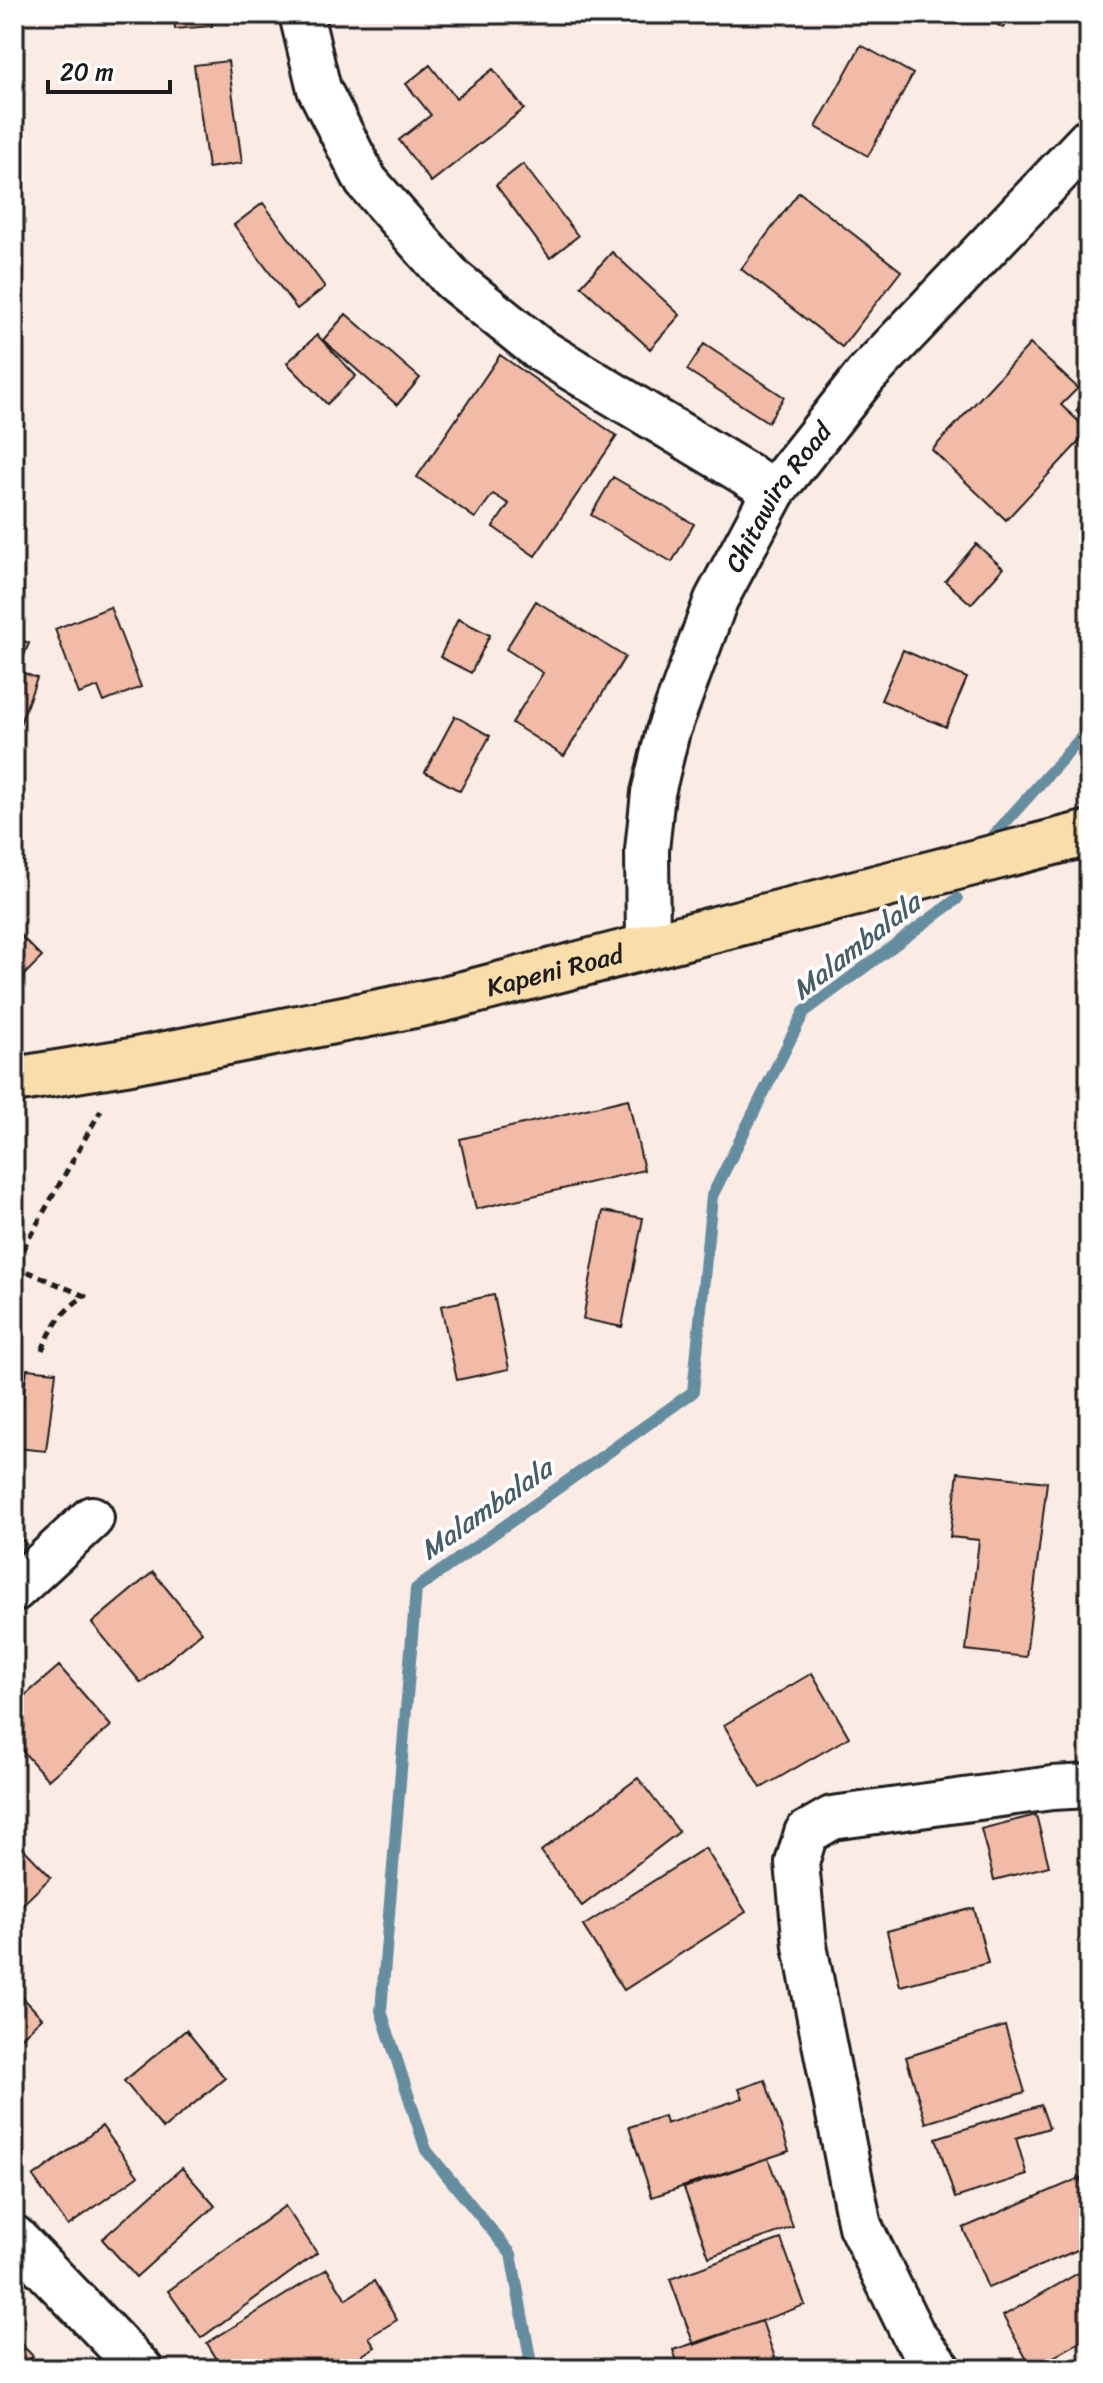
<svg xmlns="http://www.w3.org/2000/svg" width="1103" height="2383" font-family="Sriracha,sans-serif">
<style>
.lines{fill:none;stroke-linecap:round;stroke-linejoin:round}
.stream{stroke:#658da0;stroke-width:12}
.building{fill:#f2bba7;stroke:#1c1c1c;stroke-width:2}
.minor-casing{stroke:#1c1c1c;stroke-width:48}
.major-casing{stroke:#1c1c1c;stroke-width:50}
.path{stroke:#1c1c1c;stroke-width:5;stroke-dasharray:8 6;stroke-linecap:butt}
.minor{stroke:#fff;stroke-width:42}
.major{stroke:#f9deab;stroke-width:44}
.labels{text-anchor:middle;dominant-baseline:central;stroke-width:7;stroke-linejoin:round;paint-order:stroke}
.street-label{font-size:26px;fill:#1c1c1c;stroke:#fff}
.water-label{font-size:28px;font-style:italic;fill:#475e69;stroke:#fff}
</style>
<rect width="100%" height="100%" fill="#fbebe5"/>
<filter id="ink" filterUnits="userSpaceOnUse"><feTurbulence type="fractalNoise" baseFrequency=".0125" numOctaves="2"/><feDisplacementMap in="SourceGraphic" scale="16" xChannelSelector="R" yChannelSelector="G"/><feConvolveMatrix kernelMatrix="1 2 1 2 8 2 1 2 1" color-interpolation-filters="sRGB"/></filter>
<g filter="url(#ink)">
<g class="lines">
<path class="stream" d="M986,844L1089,729
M532,2369L511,2254L426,2150L381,2011L416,1589L693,1392L712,1196L804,1012L957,899"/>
</g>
<path class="building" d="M174,14H211L212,26L175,29Z
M979,14H1011L1003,28Z
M861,45L913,74L868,156L816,127Z
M228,61L242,163L208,168L194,65Z
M430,65L456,98L493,69L524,109L431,182L399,140L431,115L406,84Z
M523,164L578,236L550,258L496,185Z
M799,192L901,271L842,347L741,269Z
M263,203L325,287L297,309L234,225Z
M612,252L680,315L650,349L581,286Z
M346,314L420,378L397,405L323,340Z
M317,335L356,376L327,404L287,363Z
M704,344L784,397L768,422L687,370Z
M1030,344L1078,388L1061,405L1089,431L1006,520L932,450Z
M500,355L617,436L535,556L493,527L509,504L493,494L475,518L417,477Z
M1089,394V421L1076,411Z
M613,477L694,524L672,562L591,515Z
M976,544L1003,568L971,604L945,581Z
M536,601L625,657L564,756L512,723L543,673L506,649Z
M110,607L141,687L104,702L98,687L79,694L55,629Z
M458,619L490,635L471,673L440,657Z
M14,637L29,643L18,671L37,678L18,729L14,727Z
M903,650L967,678L946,727L881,700Z
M455,716L490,736L460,791L425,772Z
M14,929L42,957L14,985Z
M628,1099L644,1170L476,1209L460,1139Z
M603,1211L643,1218L622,1327L583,1319Z
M494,1295L509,1369L457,1380L441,1306Z
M14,1352L18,1353L14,1401Z
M27,1369L56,1372L46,1451L16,1448Z
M958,1472L1047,1482L1026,1657L966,1650L979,1540L950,1537Z
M14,1531L26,1544L14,1556Z
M153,1572L202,1632L141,1683L92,1623Z
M59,1666L111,1726L48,1780L14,1741V1705Z
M812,1673L849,1737L761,1788L724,1725Z
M638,1778L679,1832L582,1906L541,1851Z
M1036,1815L1049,1866L994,1880L981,1829Z
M14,1839L51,1877L14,1913Z
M705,1848L746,1912L624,1990L583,1926Z
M974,1908L988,1963L900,1986L887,1931Z
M14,1988L42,2018L14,2044Z
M1005,2026L1025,2092L926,2123L906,2057Z
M186,2030L225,2078L163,2129L124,2081Z
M765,2080L789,2151L652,2197L629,2127L664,2116L666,2124L743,2098L739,2089Z
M1041,2105L1049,2128L1016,2138L1027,2175L955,2198L936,2138Z
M102,2126L138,2176L68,2226L33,2177Z
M768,2158L793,2227L709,2257L684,2188Z
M182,2168L215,2206L136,2277L102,2239Z
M1080,2178L1089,2199V2245L988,2288L963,2228Z
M285,2206L317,2253L201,2338L168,2291Z
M781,2239L805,2305L694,2345L670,2279Z
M1089,2267V2337L1032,2369L1003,2316Z
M327,2269L346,2299L374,2281L397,2320L369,2337L375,2347L356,2359L358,2362L347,2369H223L207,2343Z
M762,2321L779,2369H680L673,2350Z
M14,2337L33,2356L21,2369H14Z"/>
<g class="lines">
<g class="minor-casing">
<g id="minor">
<path d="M301,14L319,89L366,181L452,279L539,349L774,491"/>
<path id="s1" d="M648,945L647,850L653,793L668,731L716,600L774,491L866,375L1089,140"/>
<path d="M14,1590L92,1518"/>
<path d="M14,2237L141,2369"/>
<path d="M940,2369L914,2336L860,2226L805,1946L797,1863L806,1833L832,1818L1052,1788L1089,1786"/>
</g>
</g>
<g class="major-casing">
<g id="major">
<path id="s2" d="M14,1080L131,1061L440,1000L1089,833"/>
</g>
</g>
<path class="path" d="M14,1260L23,1249L101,1110
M14,1266L85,1296C62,1310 53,1326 42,1350"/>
<use href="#minor" class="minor"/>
<use href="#major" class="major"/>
</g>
</g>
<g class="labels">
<g class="street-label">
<text stroke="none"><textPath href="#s1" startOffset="476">Chitawira Road</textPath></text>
<text stroke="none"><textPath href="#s2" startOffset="552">Kapeni Road</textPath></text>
</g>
<g class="water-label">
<text transform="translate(856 946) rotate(-38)">Malambalala</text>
<text transform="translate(486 1509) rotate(-35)">Malambalala</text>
</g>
</g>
<rect width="1103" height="2383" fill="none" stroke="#fff" stroke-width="48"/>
<rect x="24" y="24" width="1055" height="2335" fill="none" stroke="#1c1c1c" stroke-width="3" filter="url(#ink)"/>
<path d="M48 80v12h122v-12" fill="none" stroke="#1c1c1c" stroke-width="4"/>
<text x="60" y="80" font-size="24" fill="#1c1c1c" stroke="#ffffff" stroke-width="6" paint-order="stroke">20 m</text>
</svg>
